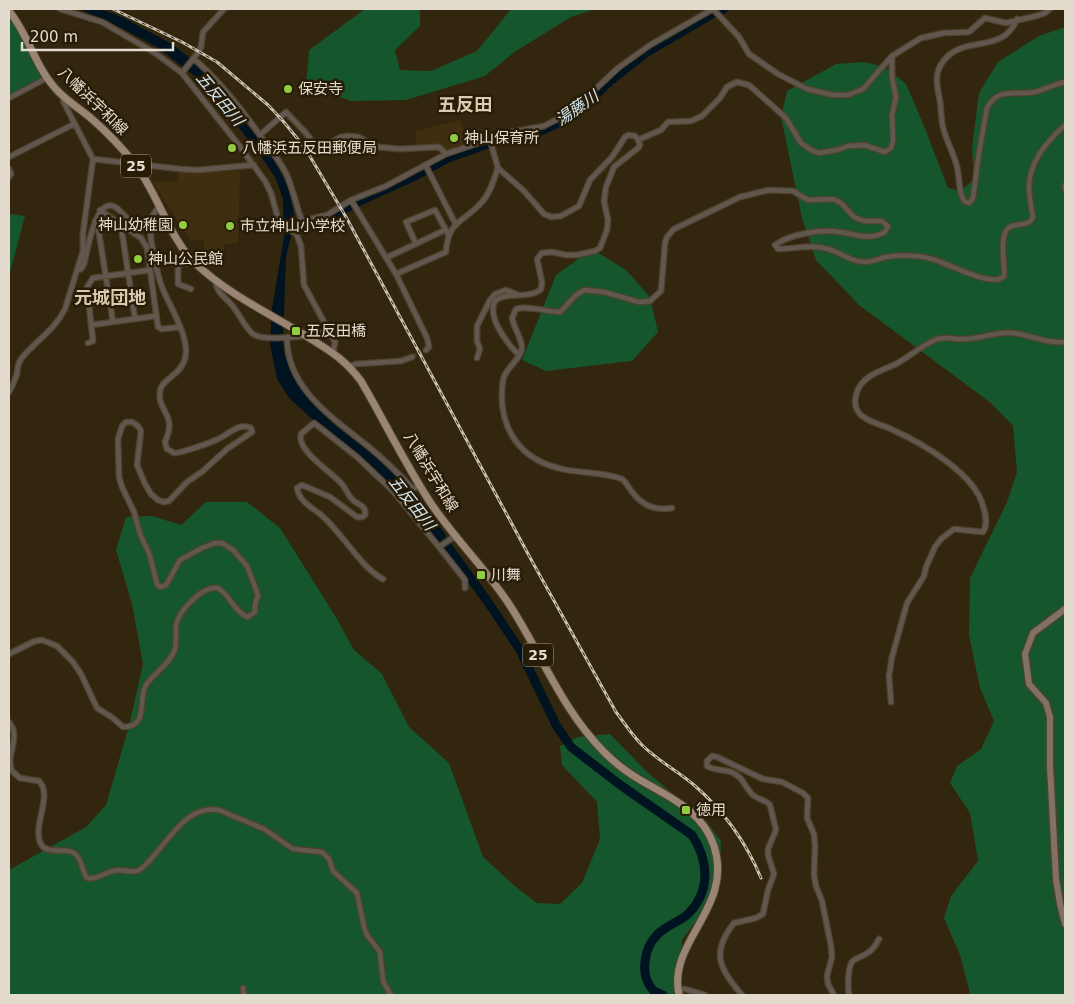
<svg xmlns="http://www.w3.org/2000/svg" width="1074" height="1004" font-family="'DejaVu Sans','Noto Sans JP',sans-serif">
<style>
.built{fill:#3f2f10}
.green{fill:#15562c}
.water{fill:#001320}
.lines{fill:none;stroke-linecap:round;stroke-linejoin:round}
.river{stroke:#001320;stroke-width:9}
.street-tunnel{stroke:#4d412c;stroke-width:4.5;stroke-dasharray:4.5 2;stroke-linecap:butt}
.street-casing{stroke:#4f432d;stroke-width:7}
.secondary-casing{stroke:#4f432d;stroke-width:9}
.primary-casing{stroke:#4f432d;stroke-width:9}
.street{stroke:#61574f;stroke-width:4.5}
.secondary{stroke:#817165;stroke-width:6}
.primary{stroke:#9a8575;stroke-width:7}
.rail-casing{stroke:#c9c1b1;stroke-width:3}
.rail{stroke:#281c06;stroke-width:1;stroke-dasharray:4;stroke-linecap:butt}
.poi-dot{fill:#91cd40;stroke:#281c06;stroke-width:2}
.labels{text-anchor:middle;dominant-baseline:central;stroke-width:5;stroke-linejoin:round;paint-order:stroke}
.shield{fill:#281c06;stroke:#aba291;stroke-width:1}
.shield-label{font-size:14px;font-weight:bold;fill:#e3dbcd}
.poi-label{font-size:15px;fill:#e3dbcd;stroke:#281c06;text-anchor:start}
.street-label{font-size:15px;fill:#e3dbcd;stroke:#281c06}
.water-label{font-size:16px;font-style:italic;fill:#d1e6f2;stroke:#281c06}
.quarter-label{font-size:18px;font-weight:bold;fill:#dacaaf;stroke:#281c06}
</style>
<rect width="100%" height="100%" fill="#33260f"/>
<path class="built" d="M460,120L470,147L446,154L443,149L416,148V131Z
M240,171L238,243L224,244V268H211L204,258V241L190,240L152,181L178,182V173Z"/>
<path class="green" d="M365,9H420V26L395,50L400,70L431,71L477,51L511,9H596L571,17L513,53L485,76L406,100L351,101L306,86L309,50Z
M12,15L47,78L9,98V17Z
M1065,27V995H969V989L960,955L944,918L951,896L978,861L970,813L950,783L957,766L981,749L994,721L980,688L969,635L970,578L1007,502L1017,472L1013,426L991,403L859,305L816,260L802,218L781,117L787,91L836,64L864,62L885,67L906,84L922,121L948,188L961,191L974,179L972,147L979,93L998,62L1039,36Z
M9,214L25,216L9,276Z
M592,249L626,270L650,297L658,332L632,361L546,371L522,360L556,275Z
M206,502H247L280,528L337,619L354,650L382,674L409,727L449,763L483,857L516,887L537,903L560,904L582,883L600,839L597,802L562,765L560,746L578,737L610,734L648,773L707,822L721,841L720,870L706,907L682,940L680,993L678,995H9V870L86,827L106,805L129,726L143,664L132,604L116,550L126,517L152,516L181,525Z"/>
<path class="water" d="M78,9H101L124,18L172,44L201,67L224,95L270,154L284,178L290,194L295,218L286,257L283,340L285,356L292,374L298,385L315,405L336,426L370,452L402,481L446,535L437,542L405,502L368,463L312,419L289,398L277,379L270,344L272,309L284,237L283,199L276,179L259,153L201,81L157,47L106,20Z"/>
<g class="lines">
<path class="river" d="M720,11L724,9
M288,224L309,223L326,219L360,201L415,176L448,158L514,135L539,132L550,127L578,112L610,81L647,52L712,14
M435,529L490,605L520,650L556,725L571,747L619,784L692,835C709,861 711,892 687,915C678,922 666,926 658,934C644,947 639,975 653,990C655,992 660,994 663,995"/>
<path class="street-tunnel" d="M412,357L426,350"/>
<g class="street-casing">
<path id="street" d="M60,9L102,22L155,53L182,73L238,144L265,181L271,193L280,226L296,233
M713,9L739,37L749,54L778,74L807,89L833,95H848L863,89L892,56L921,38L944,33L969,32L985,18L1006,23L1036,16L1045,13L1050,9
M1017,19C1004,52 971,37 949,55C933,69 936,83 940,101C941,109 941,119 943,127C946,141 954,153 957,167C960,178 958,191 964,201L969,203L973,198L979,153L987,108C999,86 1016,96 1035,92C1046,89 1055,84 1065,82
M194,59C221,82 244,112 264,141C272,151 280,162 286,173C293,189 296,205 302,221
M182,73L197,54L201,47L203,32L224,9
M9,98L47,78
M260,135L286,112L305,132L318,149L341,137L349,136L358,137L378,147L399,149L439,147L446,154
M490,140L498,168L524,191L544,214L551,217L561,216L579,206L590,180L612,157L625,137L629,135L635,136L638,140
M638,140L661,130L668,122L691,121L702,116L720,98L727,87L737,82L749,85L786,118L801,143L811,150L819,153L837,150L848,146L864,145L885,152L891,148L893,141L892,115L896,97L892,78V56
M9,157L74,124
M93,159L180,169L198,170L254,165
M426,166L456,225
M9,169L11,174L9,177
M1065,185V189
M351,200L396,274L427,338L429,347L426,350
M100,210L141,238L147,248L158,327L162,329L180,327
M95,221L98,227L113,322
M298,226L309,227L328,221
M124,228L122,232L135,319
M416,244L406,222L435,210L448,234
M386,258L445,230
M77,270L81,269L84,264C87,253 96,190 118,209C130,220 132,227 150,230
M396,274L446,252C448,220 463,223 481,203C490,194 494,179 498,168
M216,282C216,292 224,296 230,303C239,312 244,327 253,334C264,342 316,336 328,330
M191,289L178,284V264L195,263
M91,325L156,316
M287,337C286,388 333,418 369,447C385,460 399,474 413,489L420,485
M88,343L93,341L87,287L93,278L150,270
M333,353L335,342L304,285L301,246L296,233L302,221L327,215L351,200L386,186L446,154L511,132L544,126L571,112L618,68L650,45L713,9
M519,354C511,349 500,332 496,323C481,281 526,304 541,289L542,282L537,259L542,253L552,252L566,255H577L595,251L600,248L607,230L608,220L604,201L606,187L614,167L638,148L640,145L638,140
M477,358L480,349L477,341V326L490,300L495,294L506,290L516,294
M350,366L356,364L401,361L412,357
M9,392C12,387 15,380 17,374C18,368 17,365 21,359C35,341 54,331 65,309L83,251V233L93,159L63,101L65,98
M672,508C656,511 642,505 632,492C628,487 627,483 622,479C602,471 579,474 558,468C515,457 497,422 503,380C505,368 522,359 522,347C521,337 514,328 512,318L516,309C528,305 546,312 560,312L576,295L584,290L604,292L639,302L650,301L661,291L665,243L667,237L674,229L740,197L769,190L793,191L808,200L833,199L841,203L854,217L864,221H881L888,226L885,232C869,241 856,234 839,232C821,229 790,234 775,245L778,249C795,249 810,244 828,249C840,252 851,262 864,262C872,262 878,259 886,257C901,255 918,255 932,259C948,263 993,289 1004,276C1005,262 1000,246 1005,233C1010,219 1028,230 1033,217C1031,207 1029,196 1029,185C1030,161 1048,140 1065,125
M439,547L465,580V588
M383,579C361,568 341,531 320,514C311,507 299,501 297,488L302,485L330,497L357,517H362L365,515C367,505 357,505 352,499C347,494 346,488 341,483C331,472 296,450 301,434L314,423L357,457L393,491L439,547L455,536
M9,654L35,641L42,640L57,646L73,662L81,674L97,708L113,718L123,727C130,727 136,725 139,719C144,708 140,696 146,685C154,673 170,664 175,649C177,642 175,634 176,626C178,611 202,586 218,588C230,595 235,613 248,617L255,612V605L258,595L247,566L233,550L222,543H215L202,548L180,560L166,585L160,587L157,584L149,553L140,534L134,512L122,487L119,477L118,439L122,426L126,422H132L138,426L141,431L137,465L145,484L151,494L158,500L164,502L169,501L187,482L203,471L227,449L252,432L251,428C238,422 227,436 216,440C210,443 178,454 174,453C172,452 170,450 167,449L165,442C178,413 157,413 160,391C161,378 186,375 186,351C186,331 169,305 162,287C157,274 149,236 150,223C151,217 155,211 160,206
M891,702L889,676L892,657L907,603L924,576L926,567L935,547L941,539L954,529L983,532C988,524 986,515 983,506C975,474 922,443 893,430C883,425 871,423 862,416C854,409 854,400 857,392C862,376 882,370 896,364C909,357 921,346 935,340C943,336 952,339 961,339C979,340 995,331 1013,333C1031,335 1047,344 1065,342
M9,722C22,738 5,754 12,771L20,778L39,781C53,795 33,825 40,842C44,855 63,848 72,852C82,856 81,870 87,878C98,880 103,873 113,871C121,868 131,874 139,870C146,866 151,859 156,853C173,834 189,805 219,810L264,829L293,849L322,852L329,859L333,871L357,893L364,927L367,935L380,952L383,981L391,995
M243,988L244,995
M678,989H685L705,995
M742,995C720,969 710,953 734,923L756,918L763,914L768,890L774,874L768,855V849L776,830L770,805C765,799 758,800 753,795C744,787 744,777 731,772C723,769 715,771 707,766V761L712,756L717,757L763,779L782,782L803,793L808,798L807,818L814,834L815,847L814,875L816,886L822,901L831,946L832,957L827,976L828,984L834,995
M849,995C848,988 847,964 854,960C867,953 871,954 879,939"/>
</g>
<g class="secondary-casing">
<path id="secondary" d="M1065,609L1033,633L1025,654L1029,684L1046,703L1050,717V767L1056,879L1060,904L1065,924"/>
</g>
<g class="primary-casing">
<path id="primary" d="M9,11C28,34 35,66 55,88C66,101 81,109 93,120C108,133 122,148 135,164C157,192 170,240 196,264C227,293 266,312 303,334C328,350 343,357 361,381C385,422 406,466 432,505C456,540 486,569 509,604C541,653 562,710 604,752C614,762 625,771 637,778C666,796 702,809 714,846C734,908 667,941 679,995"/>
</g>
<use href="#street" class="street"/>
<use href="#secondary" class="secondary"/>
<use href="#primary" class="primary"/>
<g class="rail-casing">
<path id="rail" d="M113,9L182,42L217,62L268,105L283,121L305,148L346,217L533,563L616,712C625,724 632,735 642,745C658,761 678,771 694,785C724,811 746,842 761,878"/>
</g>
<use href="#rail" class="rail"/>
</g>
<g class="poi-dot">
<circle cx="288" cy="89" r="5"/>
<circle cx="454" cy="138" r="5"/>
<circle cx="232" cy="148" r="5"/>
<circle cx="183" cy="225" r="5"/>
<circle cx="230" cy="226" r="5"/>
<circle cx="138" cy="259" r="5"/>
<rect x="291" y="326" width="10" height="10" rx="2.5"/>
<rect x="476" y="570" width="10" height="10" rx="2.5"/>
<rect x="681" y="805" width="10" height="10" rx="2.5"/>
</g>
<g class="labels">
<g class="shield">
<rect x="121" y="154.5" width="30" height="23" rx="4"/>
<rect x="523" y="643.5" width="30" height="23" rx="4"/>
</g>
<g class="shield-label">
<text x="136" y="166">25</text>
<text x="538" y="655">25</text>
</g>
<g class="poi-label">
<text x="298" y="89">保安寺</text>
<text x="464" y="138">神山保育所</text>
<text x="242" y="148">八幡浜五反田郵便局</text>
<text x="173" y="225" text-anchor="end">神山幼稚園</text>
<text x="240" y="226">市立神山小学校</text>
<text x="148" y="259">神山公民館</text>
<text x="306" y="331">五反田橋</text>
<text x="491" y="575">川舞</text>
<text x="696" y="810">徳用</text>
</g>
<g class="street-label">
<text transform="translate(93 101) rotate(44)">八幡浜宇和線</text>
<text transform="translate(431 472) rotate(59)">八幡浜宇和線</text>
</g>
<g class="water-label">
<text transform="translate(220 99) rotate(50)">五反田川</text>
<text transform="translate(577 108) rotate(-35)">湯藤川</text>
<text transform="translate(412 503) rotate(52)">五反田川</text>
</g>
<g class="quarter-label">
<text x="465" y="104">五反田</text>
<text x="110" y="297">元城団地</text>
</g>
</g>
<rect width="1074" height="1004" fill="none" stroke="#e3dbcd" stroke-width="20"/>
<path d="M22 42v8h151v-8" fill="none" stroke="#e3dbcd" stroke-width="2.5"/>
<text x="30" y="42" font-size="15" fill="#e3dbcd" stroke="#281c06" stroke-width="4" paint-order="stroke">200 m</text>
</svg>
